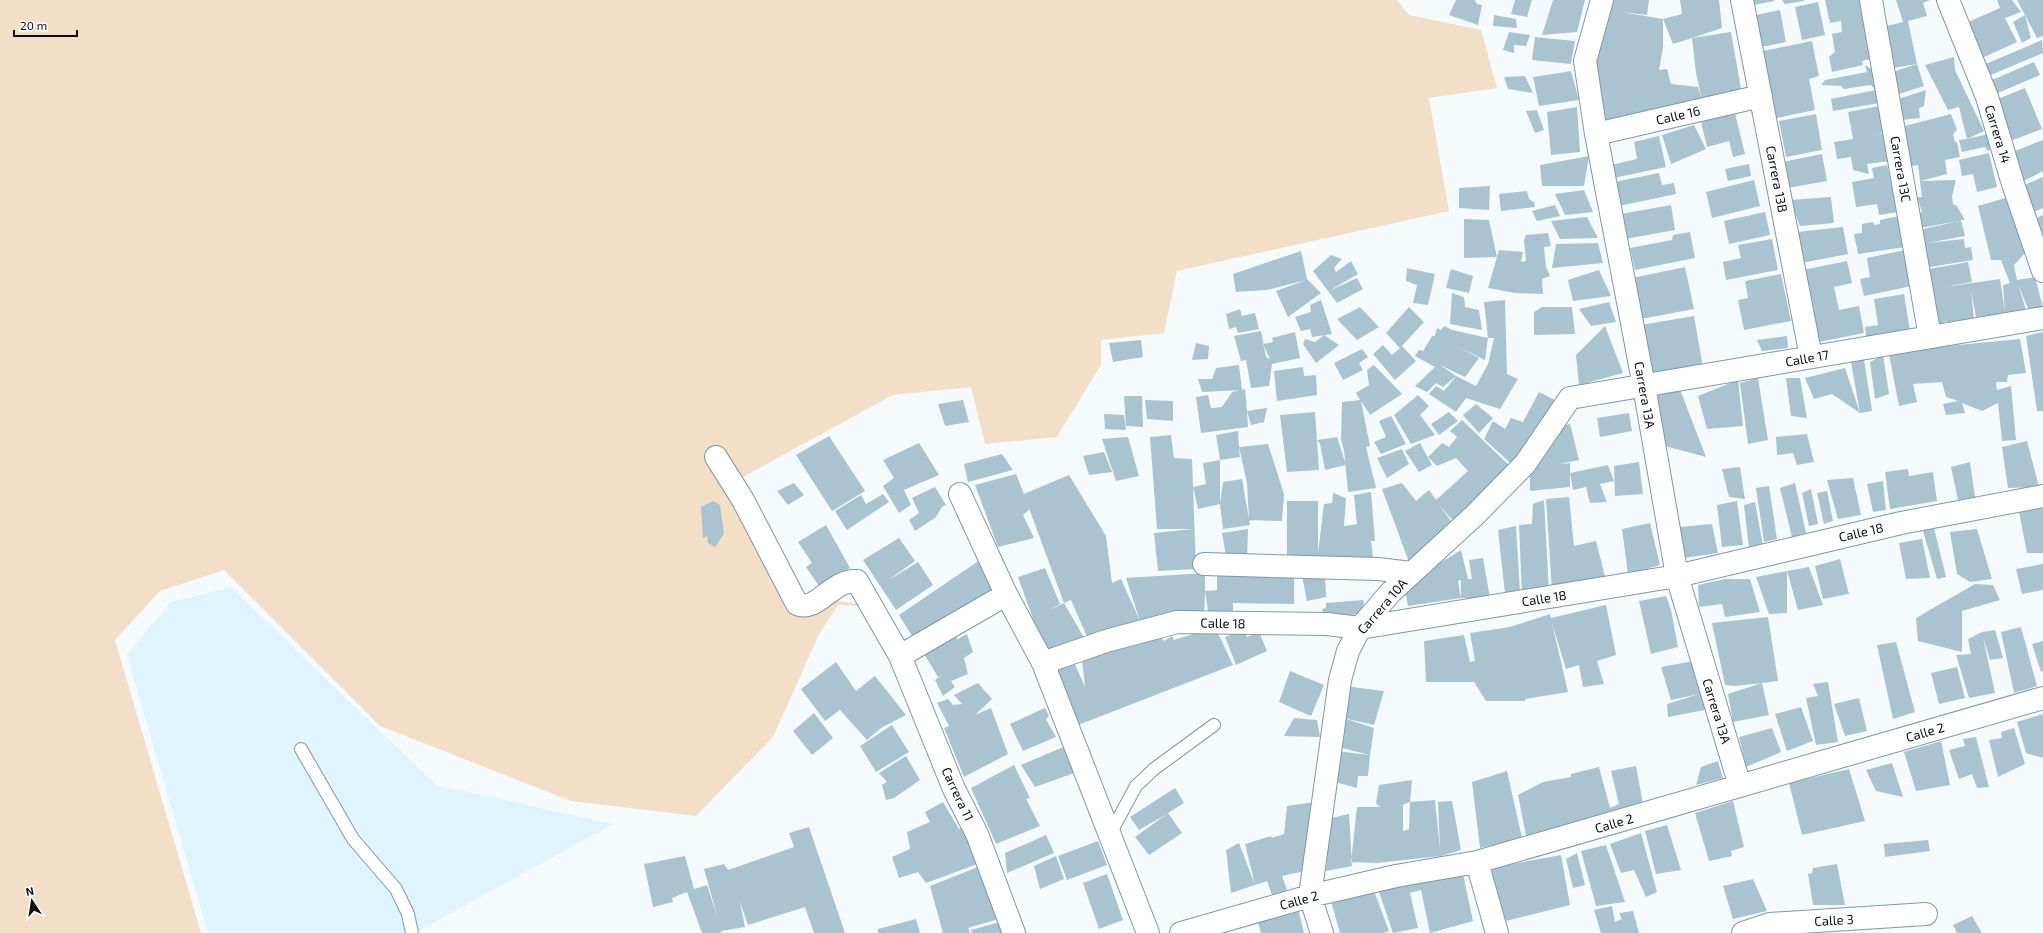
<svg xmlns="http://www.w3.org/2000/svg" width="2043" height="933" font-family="'Exo 2',sans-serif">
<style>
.built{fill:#dff4fe}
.green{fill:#f3dec8}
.building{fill:#a9c3d0;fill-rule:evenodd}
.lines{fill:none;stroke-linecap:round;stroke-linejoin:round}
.service-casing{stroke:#7f98a4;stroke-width:14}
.minor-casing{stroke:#7f98a4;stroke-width:24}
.service{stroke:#fff;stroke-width:12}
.minor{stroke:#fff;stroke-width:22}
.labels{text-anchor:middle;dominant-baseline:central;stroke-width:3;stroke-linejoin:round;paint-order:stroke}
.street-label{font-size:13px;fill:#060e13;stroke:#fff}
</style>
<rect width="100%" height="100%" fill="#f5fbfd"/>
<path class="built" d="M231,587L436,785L613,824L415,933H208L127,655L171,602Z"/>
<path class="green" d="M0,0H1397L1409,15L1481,30L1497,88L1429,98L1449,211L1177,271L1164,333L1101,340V365L1057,437L985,444L971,387L893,395L743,477L803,595L879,607L838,605L819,634L773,737L696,816L571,801L380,726L224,570L160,591L115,640L201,933H0Z"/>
<path class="building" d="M1456,0H1475L1477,4L1482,5L1478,25L1449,15Z
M1515,0H1532L1527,17L1511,14Z
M1553,0H1585L1577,32L1542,35Z
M1607,0H1649L1647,15L1621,12L1663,19V48L1659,70L1667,69L1671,84L1698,87L1702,100L1696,73L1692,38L1673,44L1663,19L1682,14L1680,0H1719L1722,28L1692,38L1731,32L1742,94L1602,128L1597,76V39Z
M1748,0H1774V1L1749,6Z
M1782,0H1804V1L1785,4Z
M1825,0H1860L1875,58L1862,61L1863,65L1832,72L1829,57L1835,52L1832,34L1842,32L1841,21L1830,23Z
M1896,0H1930L1923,3L1927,16L1908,21L1917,64L1924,86L1896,95L1889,73L1917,64L1893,68L1883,27L1903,22Z
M1997,0H2012L2021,12L2005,18L2017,42L1982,58L1966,23L2000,8Z
M2017,0H2043V36L2037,38Z
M1818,2L1825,35L1802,40L1795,7Z
M1780,10L1786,42L1762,47L1756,15Z
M1494,15L1516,19L1517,28L1493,26Z
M2025,15L2031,38L2022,43L2013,22Z
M1509,32L1530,35L1526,46L1514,45V53L1503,50Z
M1535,37L1575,41L1571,64L1532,60Z
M2042,40L2043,53L1986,77L1981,66Z
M1812,41L1819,76L1809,79L1815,110L1772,119L1758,52Z
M1954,57L1955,70L1984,131L1967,139L1988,134L1992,148L1988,151L1985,147L1962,152L1959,140L1967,139L1959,107L1948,110L1925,65Z
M2034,62L2040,75L1991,96L1985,83Z
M1865,65L1873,70L1875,90L1871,85L1844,89L1841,86L1821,85L1825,80L1867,72Z
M1571,71L1579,100L1539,106L1533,77Z
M1525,76L1533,93L1508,89L1504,77Z
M2025,88L2042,129L2010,141L1993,101Z
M1875,90L1879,103L1833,111L1831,99Z
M1926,90L1924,106L1919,108L1920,118L1901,120L1895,100Z
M1879,106L1884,133L1868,136L1886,133L1890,161L1867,164L1869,174L1853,170L1851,157L1837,159L1834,142L1853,139L1848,112Z
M1577,107L1580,152L1551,155L1547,112Z
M1537,110L1544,130L1535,133L1526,111Z
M1735,113L1745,154L1733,157L1729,141L1707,147L1701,122Z
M1816,114L1822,150L1786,157L1779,121Z
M1951,114L1957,130L1953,134L1955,142H1957L1960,157L1945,160L1947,174L1920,181L1956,180L1952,196L1953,204L1957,206L1965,220H1961L1965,236L1927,243L1964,239L1965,248L1971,247L1973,260L1924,268L1919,230L1959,221L1920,228L1917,213L1922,212L1917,197H1922L1918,165L1912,166L1901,127Z
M1694,125L1706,149L1671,164L1662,135Z
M1659,136L1666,167L1614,178L1611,165L1637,159L1634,142Z
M2043,140V171L2020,183L2010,153Z
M1989,153L1997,187L1977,192L1973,174L1962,176L1959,160Z
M1822,154L1827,181L1787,188L1782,162Z
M1589,156L1584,186H1542L1540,165Z
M1749,164L1751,176L1728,181L1725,169Z
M1887,165L1898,212L1879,215L1877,204L1856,207L1852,182L1874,178L1872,168Z
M1659,173L1662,185L1674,183L1676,194L1619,206L1614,182Z
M2043,177V208L2032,213L2022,186Z
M1754,180L1760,206L1712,218L1706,192Z
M1490,186L1489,210L1459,208V188Z
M1584,190L1593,212L1565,215L1555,194Z
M1527,191L1529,199L1534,202L1535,207L1501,211L1499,194Z
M1831,197L1834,223L1800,226L1790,200Z
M2009,197L2026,252L2014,265L2017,280L2035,277L2043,308L2031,316L2018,284L2026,310L1976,317L1971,291L1974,319L1947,324V321L1935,326L1923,270L1968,262L1972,282L1945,287L2000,279L2005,311L2003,285L2010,283L2001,260H1991L1978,206Z
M1555,205L1560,216L1537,221L1532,211Z
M1671,205L1675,230L1625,239L1621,214Z
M1765,212L1770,235L1729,244L1724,221Z
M2043,215V243L2034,219Z
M1899,216L1905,247L1858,254L1854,234L1862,233V224L1873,222L1874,225L1880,224V220Z
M1587,217L1598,238L1560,239L1551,221Z
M1464,219L1489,220L1497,257L1499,250L1523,252L1521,262L1526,261L1524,240L1526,235L1548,233L1551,246L1544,247L1546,267L1550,276L1542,279L1543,294L1515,293L1488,288L1497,257L1464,258Z
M1843,227L1848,254L1801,263L1797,232Z
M1690,232L1695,258L1635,270L1630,248L1672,240L1673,235Z
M1772,239L1778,270L1726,280L1723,262L1741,258L1738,245Z
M1598,243L1603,263L1552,268L1556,244Z
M1905,250L1912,286L1864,296L1860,279L1870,277L1867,258Z
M1301,251L1307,279L1321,293L1288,317L1276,291L1306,280L1267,290L1236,292L1233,274Z
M1331,255L1342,259L1334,268L1336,272L1351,261L1358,274L1329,291L1357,278L1363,289L1337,303L1313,271Z
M1847,261L1852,283L1834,287L1839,310L1859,306L1864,333L1819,342L1803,270Z
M1685,267L1694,309L1641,319L1632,278Z
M1407,268L1435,274L1428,305L1413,303L1417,285L1406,281Z
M1451,269L1473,276L1469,293L1446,288Z
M1599,270L1611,296L1573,301L1568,280Z
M1781,274L1791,321L1744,330L1738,300L1748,298L1745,281Z
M1452,293L1464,297L1465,307L1479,310L1482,330L1450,324Z
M1904,294L1910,331L1866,337L1865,327L1878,325L1874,299Z
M1321,300L1332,334L1312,337L1310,329L1301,331L1295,317L1311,312L1310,305Z
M1505,300L1507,374L1518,379L1500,409L1466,398L1456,412L1429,394L1436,386L1444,391L1456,376L1443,387L1436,383L1427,392L1415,386L1435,367L1415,356L1419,350L1423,351L1432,336H1435L1437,328L1441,330L1444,326L1452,330L1488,338L1485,360L1458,347L1479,358L1465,377L1440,365L1456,376L1476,386L1488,364L1494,338H1488L1484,302Z
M1609,302L1616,322L1591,326L1579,309Z
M1360,307L1379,327L1357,340L1337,319Z
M1409,307L1424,322L1402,346L1416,361L1395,380L1373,354L1383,345L1392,355L1400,348L1386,333Z
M1542,307H1572L1575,334L1534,335V312Z
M1240,309L1242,316L1255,313L1259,329L1238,333L1236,327L1229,329L1226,314Z
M1694,316L1703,367L1649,376L1641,325Z
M1605,326L1623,373L1579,385L1576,355Z
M1261,331L1266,357L1270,359L1263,344L1273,342L1272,338L1295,332L1300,358L1272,364L1269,386L1251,388L1246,360L1241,361L1234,336Z
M2043,332V411H2037L2026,336Z
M1324,335L1339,345L1316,363L1303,344L1305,339L1315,342Z
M1787,336L1788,348L1762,351L1757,340Z
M2020,339L2026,373L2008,375L2007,382H1996L1997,390L2011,386L2016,440L2002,441L1998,403L1982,411L1962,403L1965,413L1946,415L1943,404L1958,401L1946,397L1942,382L1913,384L1917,402L1899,406L1889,354L1906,350Z
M1141,340L1143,357L1113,362L1109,343Z
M1196,343L1209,346L1208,359L1192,360Z
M1362,349L1368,357L1359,363L1363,370L1343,380L1334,363Z
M1883,355L1889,394L1875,399L1870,362Z
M1864,360L1872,411L1860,413L1851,362Z
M1239,365L1242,390L1202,392L1198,379H1212L1216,368Z
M1374,365L1402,394L1370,415L1361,401L1370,446L1366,447L1376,488L1348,492L1344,450L1341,440L1342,402L1360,400L1356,393L1369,385L1367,370Z
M1303,367L1304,376L1316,375L1317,395L1277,401L1274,371Z
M1845,368L1860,413L1832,394L1814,399L1805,378Z
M1758,378L1768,440L1748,444L1740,383Z
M1786,378H1800L1807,418L1791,416Z
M1738,380L1743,426L1707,429L1698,396Z
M1679,387L1706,457L1665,446L1650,396Z
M1245,389L1247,411L1267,408L1264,422L1251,425L1247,411L1248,427L1201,433L1196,397L1208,395L1211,408L1222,407L1232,392Z
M1539,392L1555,400L1515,467L1484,439L1493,421L1505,429L1511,418L1523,422Z
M1418,395L1429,406L1420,415L1435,435L1411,444L1394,415Z
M1124,396H1142L1143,427L1126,426Z
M963,400L969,422L945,426L938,404Z
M1145,400L1173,401V421L1147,419Z
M1476,404L1493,418L1479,433L1463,415Z
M1315,412L1319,470L1287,472L1280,415Z
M1449,412L1458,421L1439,435L1431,424Z
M1629,413L1632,431L1600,437L1597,418Z
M1104,414L1124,415L1126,430L1105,429Z
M1391,416L1406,444L1381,454L1374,442L1386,437L1379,421Z
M1462,420L1513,469L1456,524L1439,505L1455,526L1410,565L1382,489L1402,483L1416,501L1429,490L1436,500L1468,471L1456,458L1437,466L1428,457L1442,443L1449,447L1457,437L1450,431Z
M1570,424L1579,460L1559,464L1570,463V473L1608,465L1614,481L1600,484L1607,502L1590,503L1586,487L1573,490L1570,473V487L1530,491V467L1541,442L1556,440L1557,427Z
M1238,431L1239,447L1268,444L1284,494L1282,521L1249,520L1247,483L1239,447L1240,457L1220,460L1216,435Z
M1807,434L1814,462L1797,465L1793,453L1777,455L1776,437Z
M1171,435L1174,458L1192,459L1196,569L1158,571L1154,533L1193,529H1157L1150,437Z
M829,436L865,491L832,511L796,455Z
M1128,437L1139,476L1116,481L1102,439Z
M1337,437L1346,465L1325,470L1320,444L1317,440Z
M2027,441L2039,487L2008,488L2002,447Z
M919,443L939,475L904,490L911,505L899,513L883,486L894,478L883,460Z
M1420,443L1432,465L1419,472L1405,451Z
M1402,449L1409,464L1387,478L1377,458Z
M1104,452L1112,472L1089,475L1083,456Z
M1002,454L1013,470L968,482L964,464Z
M1220,460V503L1223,482L1242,479L1250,525L1223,529L1220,504L1198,509L1193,487L1206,484L1203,463Z
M1639,462L1643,494L1615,496L1614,466Z
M1970,462L1975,497L1958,500L1951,467Z
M1740,467L1745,499L1729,497L1722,469Z
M1908,469L1909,476L1933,472L1937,501L1890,509L1885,472Z
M1016,474L1024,494L1069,475L1106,536L1112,583L1121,579L1140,621L1126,578L1205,573V591L1217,590V576L1294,577V604L1233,603V618L1209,617L1205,591L1204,620L1088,639L1071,600L1064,603L1027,503L1029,510L1023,515L1034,538L998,547L975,485Z
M1853,478L1861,515L1838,519L1827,480Z
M1883,481L1886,510L1873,512L1867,484Z
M794,483L804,495L788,505L777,491Z
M1795,483L1806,533L1792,537L1780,488Z
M1769,486L1777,539L1764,542L1756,488Z
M935,487L946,505L942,507L936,517L915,531L909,520L919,513L912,498Z
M1811,489L1818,524L1809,526L1802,493Z
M1827,491L1833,521L1824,524L1817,493Z
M1371,492L1375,541H1371L1373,557L1287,558V501H1318V553L1324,504L1332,503L1333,493L1346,498L1344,526L1357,524L1354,495Z
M883,494L889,502L847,530L835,511L861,495L866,504Z
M1569,497L1574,546L1596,541L1606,580L1552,591L1546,499Z
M1544,500L1549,593L1522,596L1519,525L1532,524L1533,504Z
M713,501L720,505L724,534L715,547L708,543L707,536L703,538L701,507Z
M1737,501L1743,545L1722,547L1717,505Z
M1755,502L1763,546L1749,548L1744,505Z
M2043,508V553H2027L2019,512Z
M1650,523L1660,565L1628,574L1622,529Z
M1712,524L1718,553L1684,558L1680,527Z
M826,525L850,568L819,586L806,567L812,563L798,542Z
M1516,526L1520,593L1505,594L1498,530Z
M1934,528L1946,577L1937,579L1923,531Z
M1248,529L1247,561L1227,562L1222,533Z
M1977,529L1992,579L1970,582L1957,574L1950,532Z
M899,538L915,561L887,581L918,562L933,585L896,610L863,560Z
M1922,539L1930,578L1906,579L1899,543Z
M1461,550L1468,579H1472L1469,560L1483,558L1490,598H1461L1408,606L1404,585ZM1461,580V598L1458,581Z
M983,558L1003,589L916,642L899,615Z
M1840,559L1849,594L1823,599L1815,566Z
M2043,564V590L2022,594L2016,569Z
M1809,567L1823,605L1798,610L1787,571Z
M1045,568L1060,604L1050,610L1064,603L1087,643L1047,658L1018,577Z
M1787,571V613L1769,614L1756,577Z
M1325,574L1326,597L1307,601L1302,576Z
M1725,579H1750L1760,612L1725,617L1722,604L1699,607L1698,585Z
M1975,584L1993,585L2000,600L1962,611V652L1918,641L1916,618Z
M1666,596L1671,610L1678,647L1651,654L1639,601Z
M1363,600L1364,602L1361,614L1325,617L1322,609L1326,608V603Z
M1606,605L1616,655L1597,661L1604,684L1583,687L1579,665L1566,669L1552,623L1568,692L1525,699L1526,701H1486L1474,682H1426L1424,641L1464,635L1470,662L1475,661L1470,633L1510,627L1550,614L1551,618Z
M1768,617L1778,681L1762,683L1769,715L1733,722L1728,694L1762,683L1735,686L1725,685L1712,623Z
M2021,627L2037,686L2014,693L2001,632Z
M1243,629L1247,637L1259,632L1267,651L1236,665L1225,637Z
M1995,630L2003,658L1990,660L1983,637L1995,693L1969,698L1956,655L1971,654L1968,639L1982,632Z
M1203,631H1217L1233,665L1078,725L1050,673L1074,662L1085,687L1082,660L1157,632L1164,641L1172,636L1174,640Z
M953,634L958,639L967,634L973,652L964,658L968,674L951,681L955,687L943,696L935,680L943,674L938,677L923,652Z
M2043,641V671L2041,672L2032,644Z
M1896,642L1915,712L1893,719L1877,645Z
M1694,661L1705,710L1668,717L1667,704L1699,694L1671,700L1661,667Z
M836,662L856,691L875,676L906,715L881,728L867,740L840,710L825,721L801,689Z
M1957,667L1965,698L1939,704L1931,673Z
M1290,671L1324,685L1311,716L1279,702Z
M1828,682L1838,742L1816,745L1806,698L1818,696L1813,684Z
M978,683L992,699L975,715L991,708L1008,754L964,777L944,728L949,726L937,703L948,699L953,705L962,704L954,695Z
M1345,686L1384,691L1374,725L1343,718L1374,728L1370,755L1334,746Z
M1859,698L1867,731L1845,736L1834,704Z
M1801,707L1813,741L1787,751L1775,714Z
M1045,708L1049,716L1046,719L1056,737L1023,751L1010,724Z
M814,713L833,738L812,755L793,731Z
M2043,714V758L2026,753L2017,722Z
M1294,718L1317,720L1320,737L1284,736Z
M892,725L909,752L876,772L860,746Z
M1772,728L1781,752L1746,767L1739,737Z
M2014,728L2025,764L1998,777L1989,740L2002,738L2001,732Z
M1976,737L1989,787L1977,788L1972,774L1959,779L1949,750L1965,746L1963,739Z
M1941,741L1950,785L1916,791L1904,752Z
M1068,745L1074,773L1035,787L1021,765Z
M1336,751L1370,755L1368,776H1358L1357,788L1331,781Z
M906,756L920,780L894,798L886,800L882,785L887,782L879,773Z
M1718,761L1723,778L1696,785L1701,767Z
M1892,763L1903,797L1876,791L1866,770Z
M1014,765L1030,798L1026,799L1040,826L996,844L971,788Z
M1636,766L1643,804L1552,833L1526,836L1518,795L1543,782L1571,777V774L1599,767L1610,808L1619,804L1611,771Z
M1849,769L1865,821L1802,835L1789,783Z
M1507,771L1522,838L1480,848L1472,782Z
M1412,780L1410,802L1403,805V831L1409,829L1410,802L1435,800L1440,850L1438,802L1452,801L1461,850L1441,856L1377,863L1351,862L1357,807H1380L1376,803L1379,785Z
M1175,788L1184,803L1168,813L1182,833L1149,855L1135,837L1167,814L1139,830L1130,817Z
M1733,801L1744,847L1731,851L1732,856L1709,861L1695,813Z
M943,802L959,829L967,825L983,862L926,883L918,872L899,878L892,857L910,849L907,832L930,822L925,812Z
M1315,802L1309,870L1282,876L1287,890L1272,895L1267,881L1231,893L1226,850L1239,843L1255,885L1245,844L1271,836L1272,838L1284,834L1287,806Z
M1349,814L1352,866L1326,871L1331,818Z
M1667,825L1681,870L1656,874L1645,831Z
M809,827L845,933H814L805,907L748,925L740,902L745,927L721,931L722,933H702L687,892L672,898L673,902L653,907L644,864L685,856L694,889L707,885L718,919L704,869L724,864L728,870L794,847L789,833Z
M1641,833L1657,892L1646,897L1634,870L1621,873L1610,844Z
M1046,835L1054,853L1007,873L1005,853Z
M1928,840L1930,851L1885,857L1884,844Z
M1098,841L1107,865L1067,880L1058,856Z
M1606,845L1625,902L1596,906L1581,851Z
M1577,853L1585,885L1573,888L1566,859Z
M1561,855L1570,905L1506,921L1490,868Z
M1056,856L1064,879L1040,889L1034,866Z
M1837,864L1845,905H1813L1808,874L1812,873L1813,868Z
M983,865L1002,918L968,928L970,933H943L930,886Z
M1107,874L1123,920L1099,929L1083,883Z
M1463,874L1473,921L1430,933L1421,890L1410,893L1418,928L1393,933L1377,886Z
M1753,879L1767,911L1733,919L1723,886Z
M1374,891L1389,931L1382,933H1340L1331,901Z
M1612,906L1615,922L1622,919L1619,913L1633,911L1639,933H1601L1594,910Z
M1298,909L1304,933H1261L1258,923Z
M1972,916L1982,933H1957L1953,925Z
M916,919L920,933H878V929Z
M1000,922L1003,933H972L971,930Z"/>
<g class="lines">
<g class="service-casing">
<path id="service" d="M301,749L353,839L396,889L408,914L412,933
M1110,834L1136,786L1154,769L1214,725"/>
</g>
<g class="minor-casing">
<path id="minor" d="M1602,0L1585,61L1596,134L1644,386L1677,576L1740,786
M1742,0L1811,357
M1871,0L1930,337
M1948,0L1987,97L2013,184L2043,271
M1596,134L1761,96
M716,457L743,500L797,604C817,613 832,579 857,581L900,656L954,789L977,834L1014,933
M960,494L1006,594L1043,663L1148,933
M1204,564L1378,569L1411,573
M900,656L995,601
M1043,663L1106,641L1177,622L1327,624L1360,628L1677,576L1901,523L2043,496
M1477,862L1497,933
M1181,933L1310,896L1396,876L1477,862L2043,698
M1322,933L1310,896L1340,680L1348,651L1360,628L1390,593L1475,515L1525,464L1570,398L2043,318
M1743,933L1770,924L1926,914"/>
</g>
<use href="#service" class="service"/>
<use href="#minor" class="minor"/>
</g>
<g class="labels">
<g class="street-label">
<text transform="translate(1678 115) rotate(-13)">Calle 16</text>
<text transform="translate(1998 134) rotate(73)">Carrera 14</text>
<text transform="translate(1901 169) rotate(80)">Carrera 13C</text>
<text transform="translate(1777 179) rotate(79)">Carrera 13B</text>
<text transform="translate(1807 358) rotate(-10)">Calle 17</text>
<text transform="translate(1645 395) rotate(80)">Carrera 13A</text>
<text transform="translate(1861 532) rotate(-13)">Calle 18</text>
<text transform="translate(1544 598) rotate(-9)">Calle 18</text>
<text transform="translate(1382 606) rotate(-49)">Carrera 10A</text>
<text transform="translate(1223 623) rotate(1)">Calle 18</text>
<text transform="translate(1717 711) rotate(73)">Carrera 13A</text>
<text transform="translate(1925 732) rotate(-16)">Calle 2</text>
<text transform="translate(958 794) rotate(65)">Carrera 11</text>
<text transform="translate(1614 823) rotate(-16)">Calle 2</text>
<text transform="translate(1299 900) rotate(-15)">Calle 2</text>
<text transform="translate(1834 920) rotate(-3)">Calle 3</text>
</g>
</g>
<g transform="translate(32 901) rotate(348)" stroke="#ffffff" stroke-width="3" paint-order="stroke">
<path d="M0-3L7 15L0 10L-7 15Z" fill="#060e13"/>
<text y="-6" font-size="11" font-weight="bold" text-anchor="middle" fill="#060e13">N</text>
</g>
<path d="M14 30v6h63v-6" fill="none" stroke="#060e13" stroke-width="2"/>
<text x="20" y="30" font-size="12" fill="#060e13" stroke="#ffffff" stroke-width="3" paint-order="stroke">20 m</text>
</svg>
